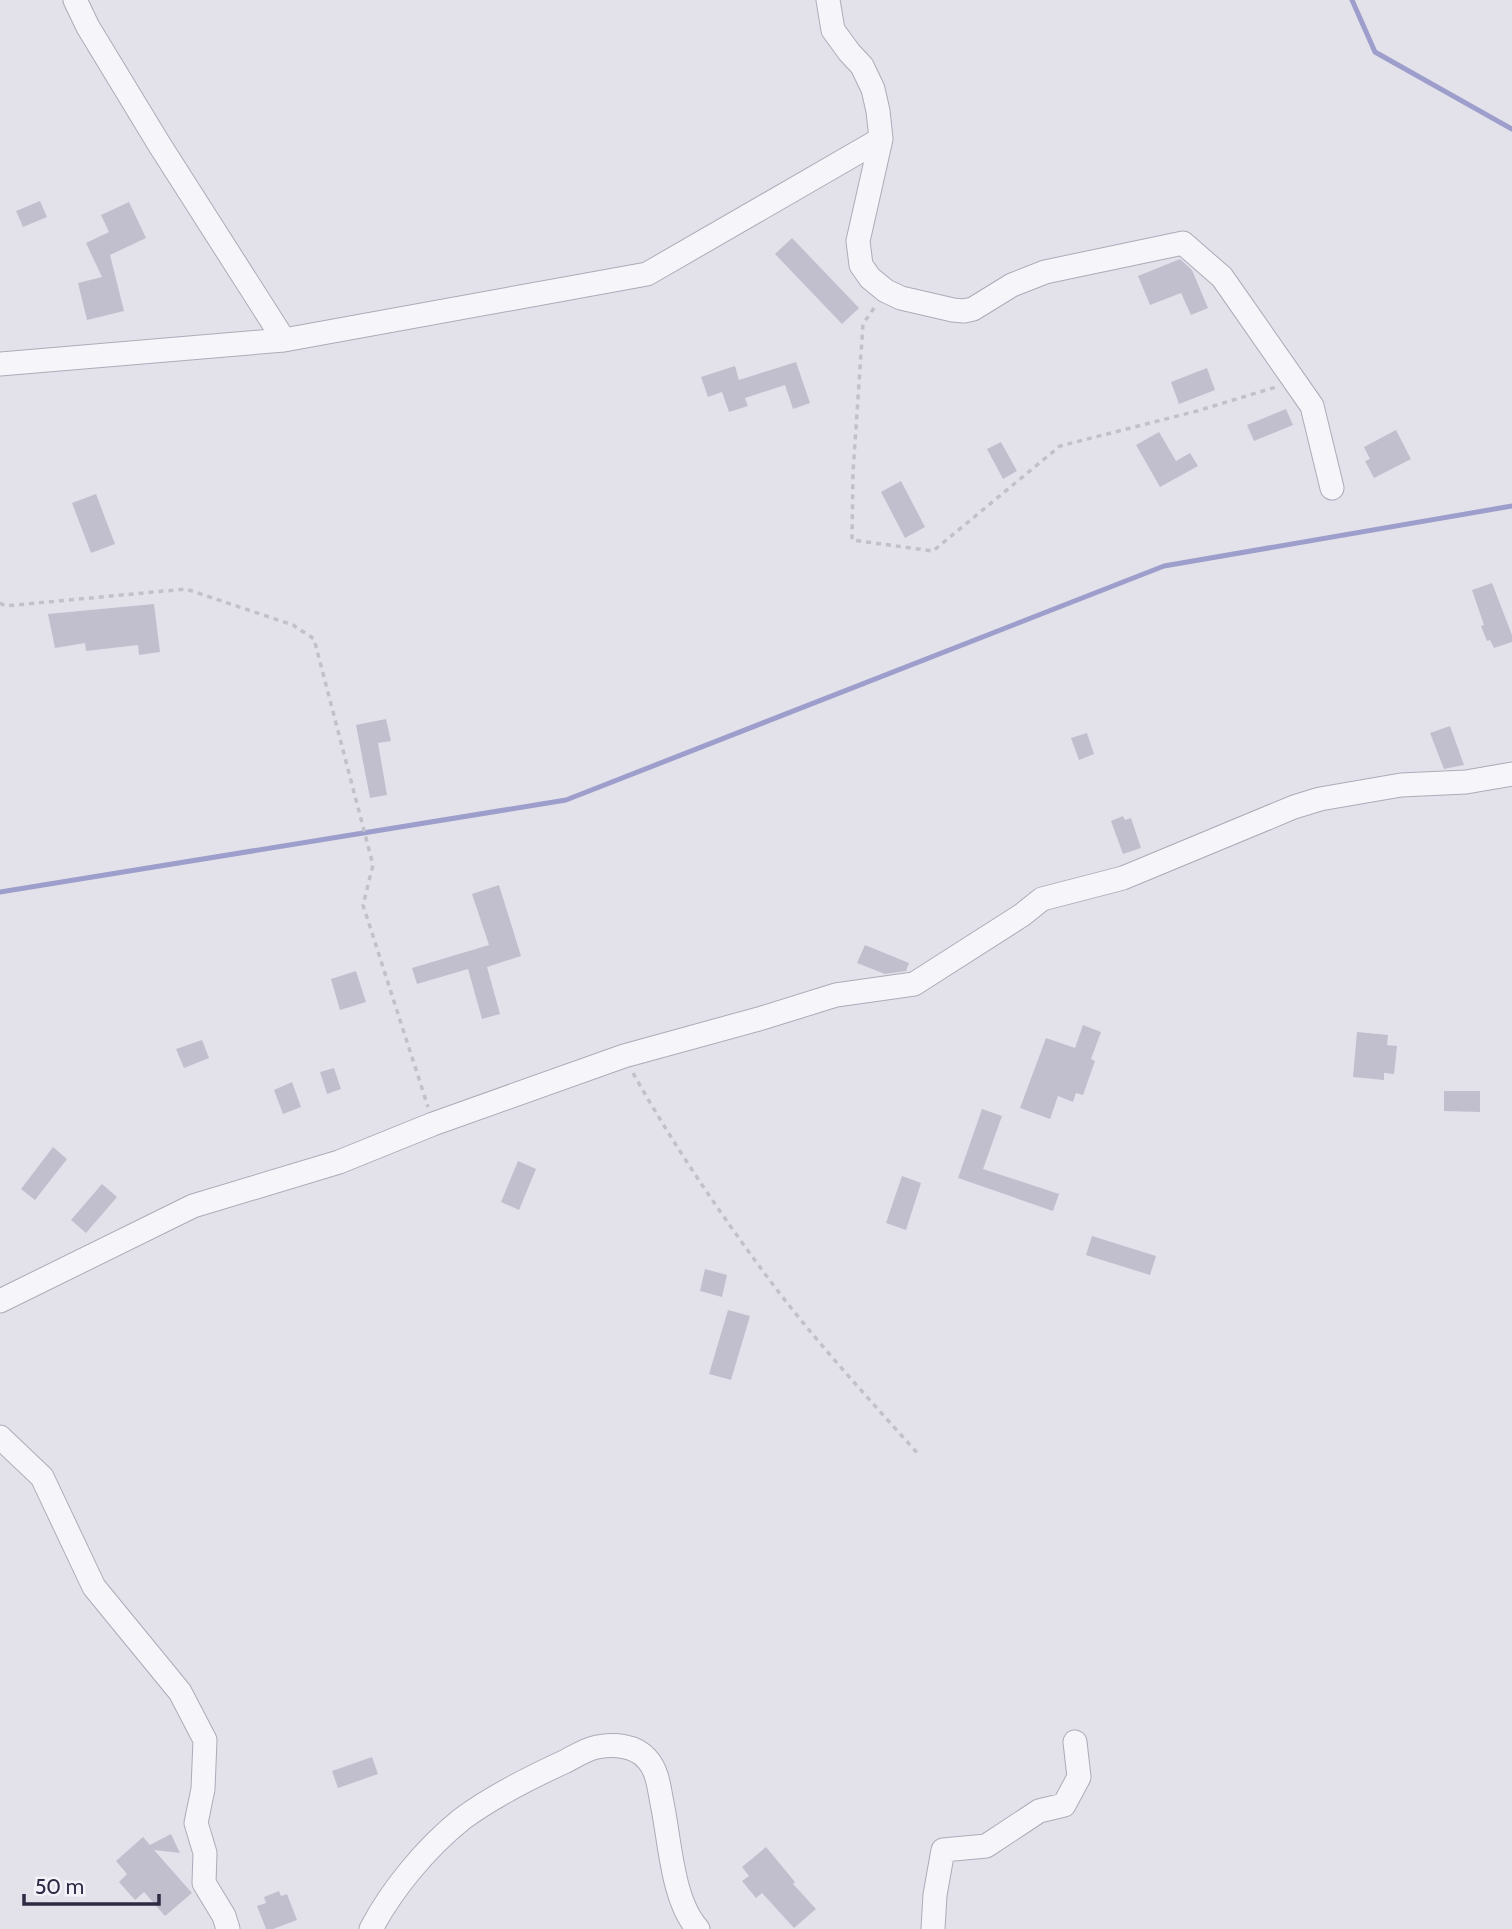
<svg xmlns="http://www.w3.org/2000/svg" width="1512" height="1929" font-family="Cabin,sans-serif">
<style>
.lines{fill:none;stroke-linecap:round;stroke-linejoin:round}
.stream{stroke:#9d9ecb;stroke-width:5}
.building{fill:#c1bfce}
.minor-casing{stroke:#acabb9;stroke-width:25}
.path{stroke:#c2c0ca;stroke-width:3.5;stroke-dasharray:5 5;stroke-linecap:butt}
.minor{stroke:#f6f5f9;stroke-width:23}
</style>
<rect width="100%" height="100%" fill="#e3e2eb"/>
<g class="lines">
<path class="stream" d="M1352,0L1375,52L1512,129
M0,892L566,800L1164,566L1512,506"/>
</g>
<path class="building" d="M40,201L47,217L23,227L16,211Z
M129,202L146,238L110,255L124,311L87,320L78,283L102,277L86,243L109,232L101,215Z
M792,238L859,308L842,324L775,254Z
M1180,259L1192,270L1208,308L1191,315L1181,293L1150,305L1138,276Z
M796,362L810,403L793,409L785,385L745,398L748,406L729,412L722,392L708,397L701,377L735,366L739,380Z
M1207,368L1215,390L1179,404L1171,382Z
M1286,409L1293,425L1254,441L1247,425Z
M1396,430L1411,459L1374,478L1365,461L1370,459L1364,447Z
M1159,432L1176,461L1190,453L1198,466L1160,487L1136,445Z
M1001,442L1017,471L1003,479L987,449Z
M901,481L925,527L905,538L881,492Z
M96,494L115,544L91,553L72,503Z
M1492,583L1512,635V642L1494,648L1490,640L1487,641L1481,626L1484,625L1472,590Z
M154,604L160,652L139,655L138,645L86,651L85,643L55,648L48,614Z
M386,719L391,741L378,743L387,795L370,798L356,725Z
M1450,726L1464,765L1444,769L1430,733Z
M1087,733L1094,754L1079,760L1071,738Z
M1123,816L1125,820L1131,818L1141,848L1123,854L1111,821Z
M499,885L521,956L487,967L500,1014L482,1019L468,969L417,984L412,968L489,945L472,894Z
M865,945L909,963L906,971L885,974L857,963Z
M356,971L366,1002L340,1010L331,979Z
M1083,1025L1101,1032L1091,1059L1095,1061L1083,1095L1076,1093L1073,1102L1058,1096L1050,1119L1020,1108L1046,1038L1075,1048Z
M1357,1032L1388,1035L1387,1045L1397,1046L1394,1074L1384,1073V1080L1353,1077Z
M202,1040L209,1058L184,1068L176,1049Z
M334,1068L341,1089L327,1094L320,1072Z
M292,1082L301,1107L283,1114L274,1090Z
M1444,1091H1480V1112L1444,1111Z
M982,1109L1002,1116L983,1169L1059,1194L1053,1211L958,1178Z
M53,1147L67,1159L35,1200L21,1189Z
M518,1161L536,1169L519,1210L501,1202Z
M902,1176L921,1183L906,1230L886,1223Z
M102,1184L117,1197L86,1233L71,1220Z
M1092,1236L1156,1256L1150,1275L1086,1255Z
M705,1269L727,1275L722,1297L700,1291Z
M728,1310L750,1316L731,1380L709,1374Z
M372,1757L378,1774L338,1788L332,1771Z
M171,1834L180,1853L154,1850L192,1893L165,1916L144,1892L135,1900L119,1882L127,1874L116,1861L143,1837L150,1845Z
M766,1847L795,1882L793,1884L816,1909L794,1928L762,1893L756,1898L742,1881L749,1876L742,1867Z
M279,1891L281,1896L287,1894L297,1920L273,1929H266L257,1906L266,1903L264,1897Z"/>
<g class="lines">
<g class="minor-casing">
<path id="minor" d="M75,0L88,27L159,144L284,340
M828,0L833,30L849,52L862,66L873,89L878,111L881,139L858,241L861,265L870,278L886,291L901,298L953,310L964,311L973,309L1012,285L1045,272L1183,243L1222,277L1312,406L1332,488
M0,364L284,340L647,274L881,139
M0,1301L193,1206L339,1162L433,1124L624,1056L762,1018L836,995L914,984L1022,915L1042,899L1123,878L1294,807L1320,799L1401,785L1466,782L1512,774
M0,1437L42,1477L94,1587L180,1692L205,1740L203,1789L196,1823L205,1853L204,1883L224,1916L228,1929
M371,1929C392,1889 426,1848 462,1819C493,1796 529,1778 564,1762C574,1757 586,1749 597,1747C614,1744 635,1745 647,1759C658,1771 659,1788 662,1803C670,1840 672,1901 698,1929
M933,1929L935,1895L943,1850L986,1846L1039,1811L1064,1805L1079,1777L1075,1742"/>
</g>
<path class="path" d="M874,308L863,324L853,472L852,540L933,551L1060,446L1197,411L1276,387
M0,603L5,606L186,589L293,625L314,639L373,865L363,905L428,1107
M633,1073C674,1146 721,1215 771,1282C817,1343 869,1399 920,1456"/>
<use href="#minor" class="minor"/>
</g>
<path d="M24 1894v10h135v-10" fill="none" stroke="#2d2a43" stroke-width="3.5"/>
<text x="35" y="1894" font-size="21" fill="#2d2a43" stroke="#f2f2f8" stroke-width="5" paint-order="stroke">50 m</text>
</svg>
